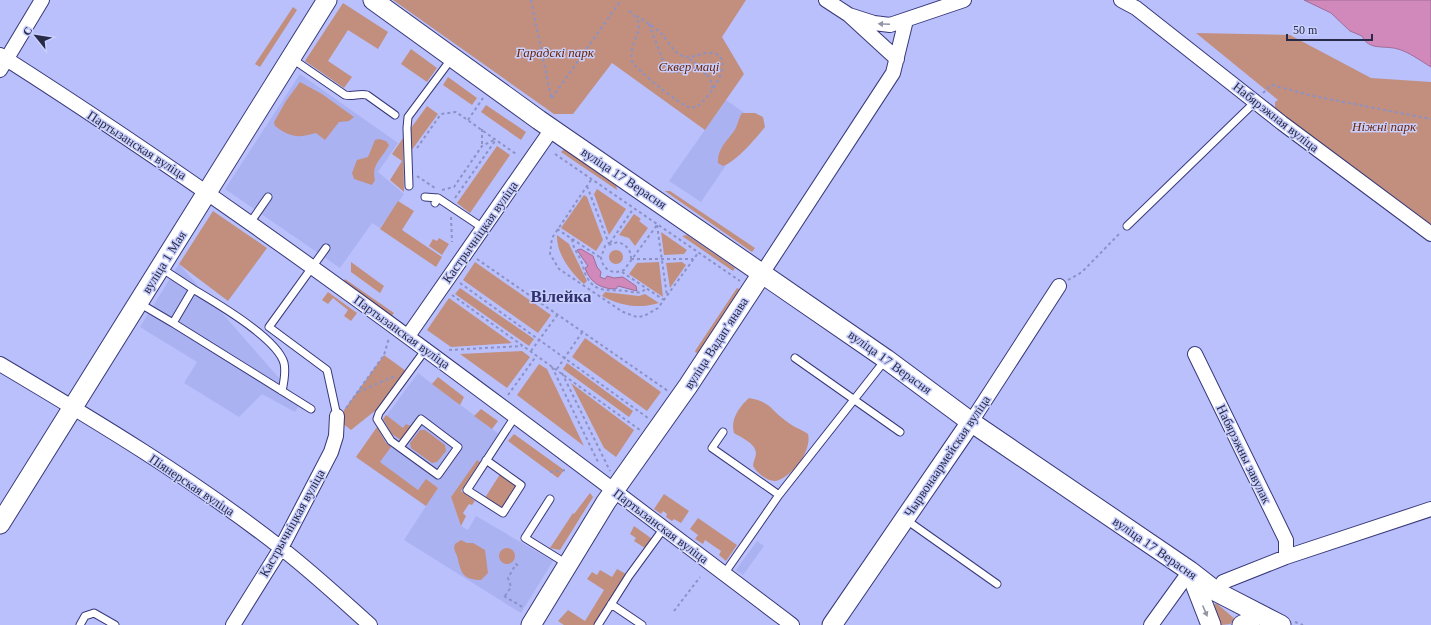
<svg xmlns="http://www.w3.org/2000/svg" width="1431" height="625" font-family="Georgia,serif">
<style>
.built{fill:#abb2f2}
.green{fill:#c28f7e}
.water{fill:#d189bb;stroke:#9e6d98}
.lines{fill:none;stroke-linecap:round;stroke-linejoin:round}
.lane-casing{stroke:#383979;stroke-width:9}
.street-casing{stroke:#383979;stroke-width:16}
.secondary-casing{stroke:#383979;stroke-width:21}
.path{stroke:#8c92c5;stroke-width:2;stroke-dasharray:3 3;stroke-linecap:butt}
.lane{stroke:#fff;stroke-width:7}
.street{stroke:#fff;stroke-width:14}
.secondary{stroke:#fff;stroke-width:19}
.oneway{fill:#9495a4}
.labels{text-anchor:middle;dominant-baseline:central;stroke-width:3;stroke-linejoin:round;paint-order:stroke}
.park-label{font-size:13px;font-style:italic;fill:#671e00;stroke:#c9cffc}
.street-label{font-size:13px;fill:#282b48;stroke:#c9cffc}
.district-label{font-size:17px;font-weight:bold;fill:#30306e;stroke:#c9cffc}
</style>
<rect width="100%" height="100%" fill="#b9c0fc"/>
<path class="built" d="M300,74L398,143L378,172L404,194L380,228L372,223L340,268L225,189Z
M726,100L756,121L701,202L669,181Z
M179,264L301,403L295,412L262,394L239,417L184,383L197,362L140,327Z
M418,373L499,434L480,462L477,460L451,497L461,526L468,530L476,516L553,561L521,613L404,540L426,506L356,457Z
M757,541L764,546L743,575L736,570Z"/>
<path class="green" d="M393,0H746L722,37L744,74L705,130L612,63L573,114H554Z
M343,3L388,32L378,49L348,30L328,61L352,77L344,88L305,61Z
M293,7L297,10L260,67L255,64Z
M1196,33L1290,35L1371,78L1431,82V230L1275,108V102L1278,100Z
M411,49L437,68L427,82L401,64Z
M448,77L477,98L472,105L443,85Z
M300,82L322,94L354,117L349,121L339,122L325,140L316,133C298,138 291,138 275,126L274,122L286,101Z
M486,105L526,132L521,140L481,112Z
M427,106L438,114L411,151V128Z
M742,113H755L763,117L765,127C756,138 736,162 723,166L718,163C717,149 727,141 734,131C738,125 738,119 742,113Z
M403,138L404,192L390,180L402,161L392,154Z
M379,139L386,141L389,145C382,159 371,164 375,180L372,185L354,179L352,173L357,160L368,157L375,140Z
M497,146L510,155L470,213L457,203Z
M564,149L616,184L617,190L561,152Z
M597,189L626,209L609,235L594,194Z
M665,191H670L755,248L752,252Z
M584,195L587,197L603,240L596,251L561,228Z
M398,201L414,211L402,230L442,257L436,267L380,229Z
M213,211L267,248L228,301L179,264Z
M634,214L641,219L639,221L648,228L635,246L629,238L619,235Z
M661,232L687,250L684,254L664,255Z
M557,235L569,244L587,281L584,284C571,273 556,253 557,235Z
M687,235L735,268L733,271L682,236Z
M439,238L449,244L442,255L429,246L433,239L437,241Z
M609 257a7 7 0 1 1 14 0a7 7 0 1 1-14 0Z
M351,262L384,286L380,293L351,272Z
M475,262L551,315L538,333L463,280Z
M659,262L663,297L629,274L637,263Z
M682,262L686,265L670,288L666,263Z
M345,279L394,313L391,317L343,283Z
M460,288L534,339L529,346L455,294Z
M737,288L741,290L699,352L696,353L695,351Z
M328,292L357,313L351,321L344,316L348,310L333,298L328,304L322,300Z
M605,292L639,296L645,294L659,303C640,309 620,306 602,296Z
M449,298L512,343L451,347L427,330Z
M585,338L661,392L647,411L572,357Z
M522,351L530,357L507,388L460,354Z
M384,355L406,371L376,410L351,430L342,423L344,410Z
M567,363L633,411L629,417L563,369Z
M539,364L547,369L584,446L517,395Z
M438,377L464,397L460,405L432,384Z
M571,383L634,430L616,457L604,448Z
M749,398C771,402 770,409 786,421C793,427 801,429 808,434C812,450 794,474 779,480C770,484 758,474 753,466C753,462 756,457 756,453C755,443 742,438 734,433C730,420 739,407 749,398Z
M481,409L498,421L492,429L474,416Z
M386,415L403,428L406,424L411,426L401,440L392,434L383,419Z
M377,427L386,443L391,447L380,462L418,490L426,479L438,488L426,506L356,457Z
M420,430H425L445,445L446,451L437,462L432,463L411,448L410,443Z
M514,434L564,470L558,478L508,441Z
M477,460L480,462L461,491L475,501L472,505L469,504L463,513L466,516L461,526L451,497Z
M502,471L521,485L503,513L483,501Z
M590,493L593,497L560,550L550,548L573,513L574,514Z
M664,494L689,511L681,523L674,519L672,521L666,517L667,514L663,511L661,514L654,509Z
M698,518L737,545L726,561L719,555L721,551L705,540L703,544L695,539L698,535L690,529Z
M634,526L655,541L648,550L634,541L636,538L630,534Z
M461,540L467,543H473L485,550L488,573L481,580C461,580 461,571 457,556C455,551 453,549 455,544Z
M499 556a8 8 0 1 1 16 0a8 8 0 1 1-16 0Z
M617,569L626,574L594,625H564L558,621L568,610L585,621L604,590L587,579L592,572L597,575L600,570L612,577Z
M1216,603L1235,619L1230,624L1221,625L1216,621L1212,607Z"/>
<path class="water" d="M1304,0H1431V67C1421,61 1409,52 1398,49C1384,45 1369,51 1362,36L1350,31L1331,13Z
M581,249L593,256L597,267L601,272L600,277L605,279L607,276L614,278L623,277L636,286L637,291L618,286L616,289C600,289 590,282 585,268L588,266L577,250Z"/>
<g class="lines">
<g class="lane-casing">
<path id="lane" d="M291,58L345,95C353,97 359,93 367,95L395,115
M409,186L407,128L408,117L452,58
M425,197L438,198
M435,203L438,198L483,228
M250,223L268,197
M1127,226L1256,101
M326,248L269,327L327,370L337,416
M193,289C216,303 277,338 284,363C286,372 284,382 282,391
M139,303L173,323L193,289L161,268
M173,323L311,409
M795,358L900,432
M723,432L712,448L779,495
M400,447L421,419L458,447L438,475L391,441L377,419L379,413L426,349
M486,460L521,485L503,513L467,490L516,415
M550,499L525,538L567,564
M905,519L997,584
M724,574L779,495L886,359
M611,604L642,625
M80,625L85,616L94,613L115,625
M598,625L629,576L664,528"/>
</g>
<g class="street-casing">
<path id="street" d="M826,0L849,15L897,59
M1121,0L1136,8L1282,123L1431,234
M849,15L874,23L890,25L964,0
M0,55C275,230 532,429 792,625
M0,70L42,0
M763,272L893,73L906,20
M408,336L552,129
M1195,354L1286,540V557
M0,364C96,421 193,479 281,548C312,572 341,599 370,625
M971,422L1059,286
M1217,592L1223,582L1286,557L1431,509
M233,625L281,548L331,452L336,436L337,416
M1151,625L1190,571"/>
</g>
<g class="secondary-casing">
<path id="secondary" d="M373,0L539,120L886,359L971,422L1190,571L1217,592L1281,625
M0,524L327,0
M1190,571L1211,625
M531,625L606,502L688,386L763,272
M832,625L971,422
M1242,625L1250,622L1256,613"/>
</g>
<path class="path" d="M531,0L551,97
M629,11C652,27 627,41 632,61C635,69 680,105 689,107C692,108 695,107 698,106C708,99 738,59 713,53C701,51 693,61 680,55C672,50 668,41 662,34C654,27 646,22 637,16
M649,24L667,71L675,73L692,67L706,74
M689,59C699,65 714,77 712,90
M1263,93L1272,85L1313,96L1431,119
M552,98L621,0
M468,120L483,98
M482,129V146
M417,148L441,114L456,112L516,154
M555,154L740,281
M417,176L435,188
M591,180L552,238L550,254L559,269L623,312L637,317L644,316L658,308L698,253
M587,186L609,244
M442,190L454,187L482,146L496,139
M455,198L495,141
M451,217L452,242
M657,225L667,296
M557,229L601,258
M572,239C573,249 578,253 581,261C584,267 584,274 588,279C597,294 612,289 627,291C634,292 641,295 646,288
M610,243L633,209
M477,259L668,391
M631,259C631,250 627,245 618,242L605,246L601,258C603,270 613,275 624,270L657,225
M631,259H693
M622,272L664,300
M1068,280L1082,272L1121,232
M460,283L648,418
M452,295L640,430
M449,350L522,346
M531,351L558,314
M552,367L598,462
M557,369L583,331
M562,373L610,471
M358,392L395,376
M508,395L537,355
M346,408L384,355L389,338
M550,472L567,470
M504,596L524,608
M505,596L511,587L508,578L516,564L518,566
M674,611L700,577
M1295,622L1303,625"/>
<use href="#lane" class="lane"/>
<use href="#street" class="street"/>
<use href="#secondary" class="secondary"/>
</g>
<defs><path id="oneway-solid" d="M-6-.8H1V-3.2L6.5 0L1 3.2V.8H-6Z"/></defs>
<g class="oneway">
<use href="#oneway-solid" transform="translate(884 24) rotate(-177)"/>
<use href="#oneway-solid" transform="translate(1205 611) rotate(67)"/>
</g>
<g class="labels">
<g class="park-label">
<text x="555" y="52">Гарадскі парк</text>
<text x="689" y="66">Сквер маці</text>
<text x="1384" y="126">Ніжні парк</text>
</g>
<g class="street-label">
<text transform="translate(1276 117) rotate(38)">Набярэжная вуліца</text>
<text transform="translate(137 145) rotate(33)">Партызанская вуліца</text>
<text transform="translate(624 178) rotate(34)">вуліца 17 Верасня</text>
<text transform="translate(480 232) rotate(-55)">Кастрычніцкая вуліца</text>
<text transform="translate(164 262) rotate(-58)">вуліца 1 Мая</text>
<text transform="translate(402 332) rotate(36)">Партызанская вуліца</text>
<text transform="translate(716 343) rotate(-57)">вуліца Вадапʼянава</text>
<text transform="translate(890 362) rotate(36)">вуліца 17 Верасня</text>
<text transform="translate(1244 454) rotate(64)">Набярэжны завулак</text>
<text transform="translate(947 456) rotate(-56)">Чырвонаармейская вуліца</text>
<text transform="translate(192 485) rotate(34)">Піянерская вуліца</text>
<text transform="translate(292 523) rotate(-61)">Кастрычніцкая вуліца</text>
<text transform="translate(661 526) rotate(37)">Партызанская вуліца</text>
<text transform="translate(1155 548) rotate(35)">вуліца 17 Верасня</text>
</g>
<g class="district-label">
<text x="561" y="296">Вілейка</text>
</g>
</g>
<g transform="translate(36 36) rotate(300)" stroke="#c9cffc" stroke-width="3" paint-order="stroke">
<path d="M0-3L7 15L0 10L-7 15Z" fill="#282b48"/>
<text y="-6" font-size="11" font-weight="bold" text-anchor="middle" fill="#282b48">С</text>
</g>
<path d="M1287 34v6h85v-6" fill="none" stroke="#282b48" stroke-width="2"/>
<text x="1293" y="34" font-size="12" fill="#282b48" stroke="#c9cffc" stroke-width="3" paint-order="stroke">50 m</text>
</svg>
